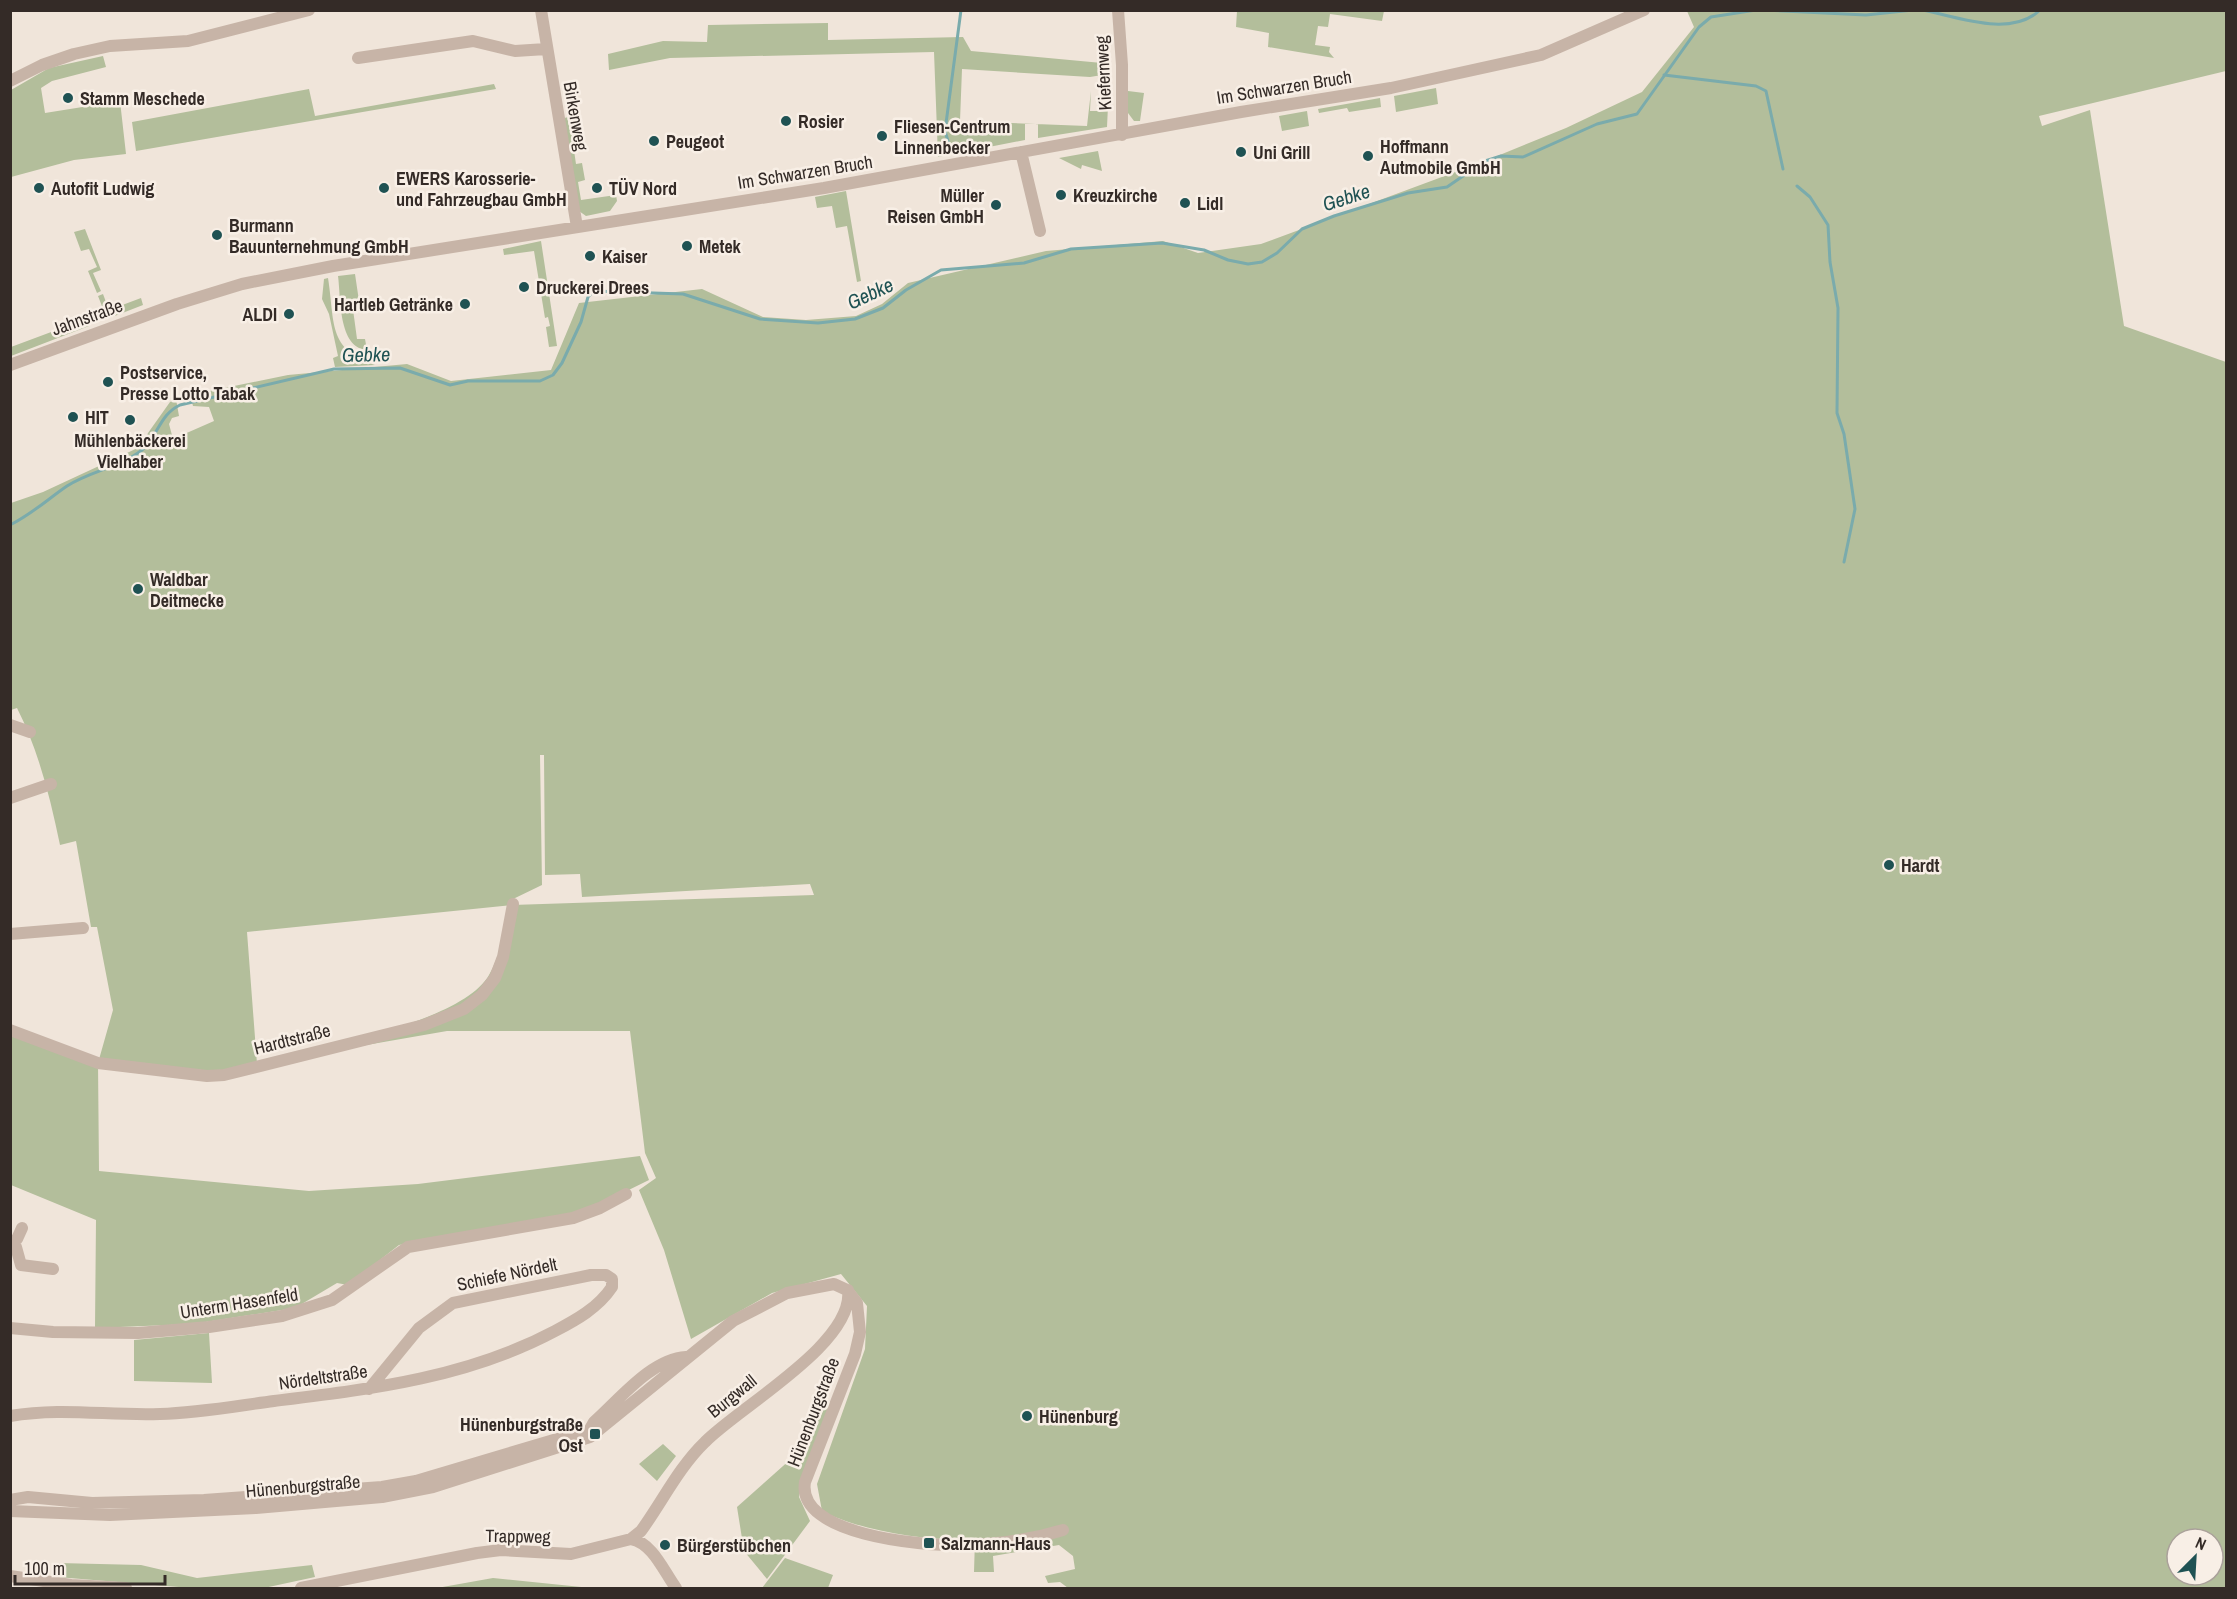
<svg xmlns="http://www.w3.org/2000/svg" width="2237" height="1599" font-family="'Archivo Narrow',sans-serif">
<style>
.green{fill:#b3be9b;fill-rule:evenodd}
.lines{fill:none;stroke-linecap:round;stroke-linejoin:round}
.stream{stroke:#7aabac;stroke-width:3}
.street{stroke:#c7b4a7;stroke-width:12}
.poi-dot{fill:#1f5253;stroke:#f8efe6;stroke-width:2}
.labels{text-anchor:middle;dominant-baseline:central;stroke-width:5;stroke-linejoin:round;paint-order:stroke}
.street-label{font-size:18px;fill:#342b27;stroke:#f8efe6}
.poi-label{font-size:18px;font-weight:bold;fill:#342b27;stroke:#f8efe6;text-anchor:start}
.water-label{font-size:20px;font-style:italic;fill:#1f5253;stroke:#f8efe6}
</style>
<rect width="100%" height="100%" fill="#f0e5da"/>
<path class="green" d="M1237,11V10L1384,11L1382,21L1330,14L1328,27L1318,26L1315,45L1330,47L1329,52L1334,58L1268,47L1269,33L1236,27Z
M1687,11H2226V71L2039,116L2042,126L2090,110L2124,326L2226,362V1588H1068L1060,1582L1048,1583L1045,1576L1075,1569L1073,1556L1059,1545L993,1556L994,1572H974L975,1539C931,1542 860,1531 822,1511L817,1484L865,1349L867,1306L841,1274L772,1293L691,1339L664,1250L639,1190L656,1178L645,1153L630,1031H447L217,1071L98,1063L99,1171L309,1191L418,1184L640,1156L649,1180L584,1212L399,1245L348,1285L337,1283L295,1308L193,1324L95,1328L96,1220L11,1185L10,1035L98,1063L113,1010L97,927H91L76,841L60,845C50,797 39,752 17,708L11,710V503L43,492L142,446L148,433L170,402L176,399L179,416L172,418L169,424L173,439L214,421L209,407L193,406L190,395L288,375L407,364L451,381L551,370L579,303L702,289L763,317L806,320L856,316L882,304L908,283L1046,251L1163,241L1198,253L1261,244L1485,161L1566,128L1642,92L1694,27ZM540,755H544L545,875L580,874L582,897L810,884L814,895L512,905L511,900L542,885ZM512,905C505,926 500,957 489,975C461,1024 311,1049 257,1064L247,932ZM2177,1539H2213V1575H2177Z
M828,23V40L963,37L971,51L1102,63V75L1090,77L962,69L960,121L1087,126L1091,91L1090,111H1105V106H1108L1107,127L1038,138V124H1025V140L938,157L934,52L670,58L609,70L608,54L663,41L707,42L708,25Z
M103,56L106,67L52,81L41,88L45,113L120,101L126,154L74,160L11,177V90L49,68Z
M494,84L496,89L136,151L132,122L309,89L315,116Z
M1436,88L1438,104L1396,112L1394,96Z
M1128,91L1144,93L1140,121H1134L1128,113Z
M1380,98L1381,107L1349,112L1347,108L1319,113L1318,109Z
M1307,111L1309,126L1282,131L1279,116Z
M569,117L576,164L582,163L585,180L578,182L581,200L616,195L617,201L610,211L586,216L579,211L564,118Z
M1098,151L1102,171L1082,165L1081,169L1059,158Z
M846,191L861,281L857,282L847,226L836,228L832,206L817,208L815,197Z
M85,229L101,270L93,273L101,291L97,293L88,271L97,267L89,249L81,251L74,232Z
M541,241L557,346L549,347L546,327L550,326L548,317L545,318L534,251L504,255L503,249Z
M355,274L359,301L352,302L357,339H365L367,350C338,348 341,297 338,276Z
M328,278C335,321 327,350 375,365L335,367L333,358L338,356L329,314L322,299L324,279Z
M103,294L109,310L141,298L143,305L107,319L98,296Z
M86,319L89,326L11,356V347Z
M209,1333L212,1383L134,1381V1340Z
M826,1401L833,1406L801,1481L799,1497L810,1521L767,1579L744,1551L737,1507L801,1450Z
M663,1444L676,1456L657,1481L639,1464Z
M785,1558L833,1575L828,1588H762Z
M58,1563L141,1565L197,1578L312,1565L315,1577L264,1588H191L57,1577Z
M493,1578L591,1588H437Z"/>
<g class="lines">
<path class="stream" d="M1764,10L1866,15L1913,10
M1923,10C1957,17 2011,38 2040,10
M1664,75L1756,86L1766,91L1783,169
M950,148L945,131L961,10
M1797,186L1810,197L1828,225L1830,262L1838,308L1837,413L1844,434L1855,509L1844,562
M10,525C32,514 48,499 67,486C90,471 121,467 142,450C158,436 160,414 180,405L334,369L400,368L450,385L468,381H540L553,375L562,363L581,322L588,297L594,291L683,294L760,319L818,323L855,319L883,308L906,290L941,270L1024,263L1071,249L1162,243L1204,250L1228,260L1248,264L1262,262L1277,253L1302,229L1334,216L1408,193L1447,187L1485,161L1501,156L1523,157L1597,124L1637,114L1699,27L1711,17L1756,10"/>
<path class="street" d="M541,10L577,227
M1118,10L1122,65V135
M358,58L473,41L515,51L546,49
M10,81L42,65L74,54L110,46L188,41L309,10
M1021,152L1040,231
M10,365L177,304L242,284L333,266L824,188L1241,112L1391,88L1541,55L1644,10
M10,725L30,732
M10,798L51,784
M10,934L83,928
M10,1030L98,1063L207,1076L224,1075L424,1025L464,1009L482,995L495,978L503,957L513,904
M10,1241L16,1247L21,1265L53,1269
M11,1241L17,1239L22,1228
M10,1328L53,1332L138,1333L209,1327L282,1316L332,1300L408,1247L573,1218L600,1208L626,1194
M10,1416C63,1407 108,1416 160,1414C198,1413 236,1406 274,1401C371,1389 467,1378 555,1331C576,1320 598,1308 612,1287V1279L606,1275H591L453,1303L419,1328L369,1389
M590,1437V1429L594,1422C619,1400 651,1359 686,1357
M10,1500L28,1497L92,1503L204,1500L382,1487L416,1481L574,1434L584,1433L590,1437
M10,1511L110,1515L256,1508L382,1497L433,1487L590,1437L733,1321L787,1293L834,1284L847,1290L857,1303L860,1332L855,1354L805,1482C796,1535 922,1546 959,1545C994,1545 1030,1540 1063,1530
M631,1539L641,1531C662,1502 679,1467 705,1442C739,1407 855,1343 848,1290
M10,1576L71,1585L126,1588
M301,1588L477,1553L501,1550L571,1554L631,1539C653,1543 664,1572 676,1588"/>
</g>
<g class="poi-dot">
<circle cx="68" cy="98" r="6"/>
<circle cx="786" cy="121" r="6"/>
<circle cx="882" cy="136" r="6"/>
<circle cx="654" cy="141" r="6"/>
<circle cx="1241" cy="152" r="6"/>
<circle cx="1368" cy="156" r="6"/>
<circle cx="39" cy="188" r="6"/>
<circle cx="384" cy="188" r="6"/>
<circle cx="597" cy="188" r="6"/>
<circle cx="1061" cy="195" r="6"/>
<circle cx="1185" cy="203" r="6"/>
<circle cx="996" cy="205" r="6"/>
<circle cx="217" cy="235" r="6"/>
<circle cx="687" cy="246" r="6"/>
<circle cx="590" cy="256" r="6"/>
<circle cx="524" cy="287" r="6"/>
<circle cx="465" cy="304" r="6"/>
<circle cx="289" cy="314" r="6"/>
<circle cx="108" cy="382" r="6"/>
<circle cx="73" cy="417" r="6"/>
<circle cx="130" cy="420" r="6"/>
<circle cx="138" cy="589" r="6"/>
<circle cx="1889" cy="865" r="6"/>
<circle cx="1027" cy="1416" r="6"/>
<rect x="589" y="1428" width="12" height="12" rx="3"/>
<rect x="923" y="1537" width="12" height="12" rx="3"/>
<circle cx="665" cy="1545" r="6"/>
</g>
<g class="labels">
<g class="street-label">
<text transform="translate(1103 73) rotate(-93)">Kiefernweg</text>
<text transform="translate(1284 87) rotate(-9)">Im Schwarzen Bruch</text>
<text transform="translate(576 116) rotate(80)">Birkenweg</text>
<text transform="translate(805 172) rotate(-9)">Im Schwarzen Bruch</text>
<text transform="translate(87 317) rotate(-20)">Jahnstraße</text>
<text transform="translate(292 1039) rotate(-14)">Hardtstraße</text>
<text transform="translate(507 1274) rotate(-12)">Schiefe Nördelt</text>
<text transform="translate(239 1303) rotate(-9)">Unterm Hasenfeld</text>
<text transform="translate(323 1377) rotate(-8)">Nördeltstraße</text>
<text transform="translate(732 1396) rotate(-39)">Burgwall</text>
<text transform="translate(813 1412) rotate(-69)">Hünenburgstraße</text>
<text transform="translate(303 1486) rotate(-5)">Hünenburgstraße</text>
<text transform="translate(518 1536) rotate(1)">Trappweg</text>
</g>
<g class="poi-label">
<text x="80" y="98">Stamm Meschede</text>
<text x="798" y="121">Rosier</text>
<text x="894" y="126">Fliesen-Centrum<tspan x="894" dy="21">Linnenbecker</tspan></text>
<text x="666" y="141">Peugeot</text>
<text x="1380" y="146">Hoffmann<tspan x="1380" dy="21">Autmobile GmbH</tspan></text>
<text x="1253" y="152">Uni Grill</text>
<text x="396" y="178">EWERS Karosserie-<tspan x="396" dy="21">und Fahrzeugbau GmbH</tspan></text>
<text x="51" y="188">Autofit Ludwig</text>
<text x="609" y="188">TÜV Nord</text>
<text x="984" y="195" text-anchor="end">Müller<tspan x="984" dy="21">Reisen GmbH</tspan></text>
<text x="1073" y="195">Kreuzkirche</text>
<text x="1197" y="203">Lidl</text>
<text x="229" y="225">Burmann<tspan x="229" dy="21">Bauunternehmung GmbH</tspan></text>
<text x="699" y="246">Metek</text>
<text x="602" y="256">Kaiser</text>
<text x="536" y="287">Druckerei Drees</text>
<text x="453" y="304" text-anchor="end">Hartleb Getränke</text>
<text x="277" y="314" text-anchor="end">ALDI</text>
<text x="120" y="372">Postservice,<tspan x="120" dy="21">Presse Lotto Tabak</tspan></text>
<text x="85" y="417">HIT</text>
<text x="130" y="440" text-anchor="middle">Mühlenbäckerei<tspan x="130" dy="21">Vielhaber</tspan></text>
<text x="150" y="579">Waldbar<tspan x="150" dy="21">Deitmecke</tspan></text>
<text x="1901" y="865">Hardt</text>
<text x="1039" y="1416">Hünenburg</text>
<text x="583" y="1424" text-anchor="end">Hünenburgstraße<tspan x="583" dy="21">Ost</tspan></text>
<text x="941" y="1543">Salzmann-Haus</text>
<text x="677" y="1545">Bürgerstübchen</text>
</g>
<g class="water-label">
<text transform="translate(1346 197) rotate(-18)">Gebke</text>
<text transform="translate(870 293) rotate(-25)">Gebke</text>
<text transform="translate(366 354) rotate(-1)">Gebke</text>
</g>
</g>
<rect width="2237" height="1599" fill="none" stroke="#342b27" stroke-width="24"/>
<g transform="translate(2195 1557) rotate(24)"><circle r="28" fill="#f8efe6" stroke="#aaa19a" stroke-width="1.5"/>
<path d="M0-4.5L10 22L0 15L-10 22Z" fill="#1f5253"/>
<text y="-9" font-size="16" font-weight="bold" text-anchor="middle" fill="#342b27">N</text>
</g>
<path d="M15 1575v9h150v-9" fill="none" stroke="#342b27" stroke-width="3"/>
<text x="24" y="1575" font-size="18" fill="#342b27" stroke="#f8efe6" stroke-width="4.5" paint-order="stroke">100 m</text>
</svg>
